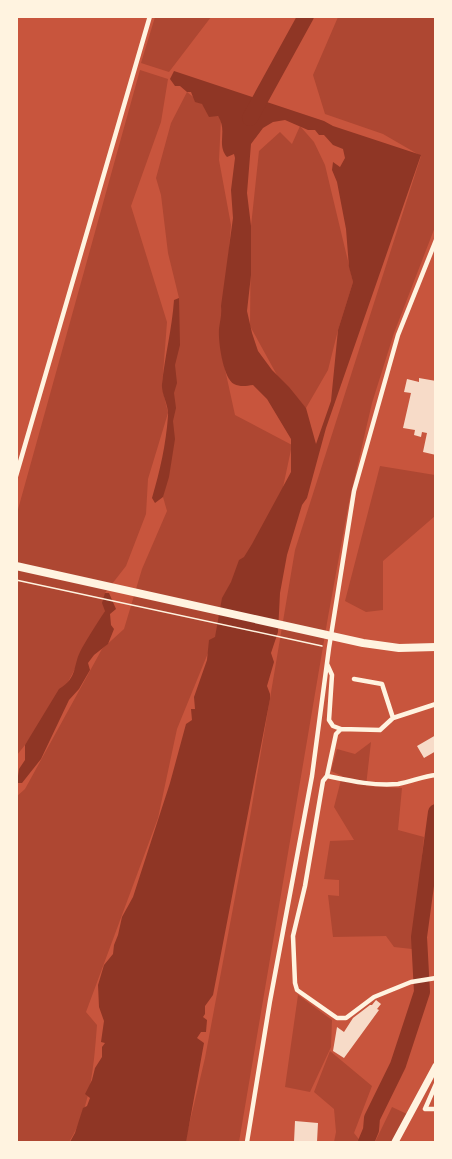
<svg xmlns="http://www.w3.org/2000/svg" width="452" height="1159" font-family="'Titillium Web',sans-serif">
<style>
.green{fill:#ae4732}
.water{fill:#8f3625;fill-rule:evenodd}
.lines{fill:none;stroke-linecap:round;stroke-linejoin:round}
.river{stroke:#8f3625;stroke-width:16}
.building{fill:#f7dbc8}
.path{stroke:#fff3e0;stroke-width:1.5}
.minor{stroke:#fff3e0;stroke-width:4.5}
.secondary{stroke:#fff3e0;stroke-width:7}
.primary{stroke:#fff3e0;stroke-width:8}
</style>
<rect width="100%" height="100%" fill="#c8553d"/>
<path class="green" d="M155,17H211L169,72L141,63Z
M338,17H435V227L394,333L372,403L349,502L328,617L239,1142H185L205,1058L250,817L295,550L421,156L383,134L325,114L313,75Z
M140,70L168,79L161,122L131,206L167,322L162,387L168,413L148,479L146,514L126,566L105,593V611L67,684L25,745L17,755V513Z
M187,92L221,119L219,160L231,225L221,351L235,415L292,445L282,492L208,653L177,729L158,818L86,1012L97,1025C94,1064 91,1108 69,1142H17L16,797L25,789L102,649L124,629L142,569L167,511L163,497L179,298L168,253L161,195L156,178L171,123Z
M300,126L314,142L325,165L353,282L338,330L328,370L306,408L278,377L250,326L251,226L259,151L280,132L292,144Z
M380,466L435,475V516L383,561V610L366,612L345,601Z
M371,742L366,786L402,788L398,830L424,837L412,949L394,947L386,936L333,937L328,895L339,896V880L324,879L330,841L354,840L334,807L342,776L331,771L337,749L355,754Z
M298,995L332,1020L331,1047L310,1092L285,1087Z
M330,1051L372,1086L354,1133L361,1142H334L336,1132L334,1109L314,1092Z
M392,1107L407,1114L392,1142H375Z"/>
<path class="water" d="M174,71L324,121L333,126L421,155L326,428L307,498L302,505L287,555L280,593L278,632L271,653L274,662L267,686L270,694V699L213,995L205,1006V1014L203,1017L207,1020L206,1032H201L197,1038L204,1043L186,1142H70L75,1133L83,1108L87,1106L90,1098L85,1094L92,1080L95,1068L102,1057V1047L105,1043L101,1042L104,1021L99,1007L98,985L104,965L113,954L114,945L118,935L122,917L133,897L170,783L186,724L192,720L191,709H195L194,697L207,660L209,640L215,637L222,598L231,582L239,560L244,557L252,544L291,472V439L267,399L253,385C246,386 240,387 234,384C223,378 218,341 219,329C220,320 222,315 221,306L233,218L231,190L235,158L234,154L227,157C216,144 228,131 218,116L209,117L202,104L195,102L191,92H187L180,86H175L170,79ZM285,120L308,130H315L319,135H324L333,145L343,149L345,158L340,167L333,162L332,170L337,182L346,229L349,267L353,282L338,330L331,401L316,444L306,408L289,387L272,370L258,351L252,333L247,311L251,275V226L247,193L251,144L263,128L273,122Z
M179,298L180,345L175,365L177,383L174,393L176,408L173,421L175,439L169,477L163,497L155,503L152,498C160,471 166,444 168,416C169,405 161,394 162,384C165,355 172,329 174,300Z
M105,593H109L116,609L110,614L111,625L114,629L108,644L94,655L88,663L90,670L79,689L69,700L41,759L22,783H17L19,769L25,760V745L59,689C79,677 72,665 82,648C89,636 97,623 105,611L102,603Z"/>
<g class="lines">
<path class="river" d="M250,118L306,16
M366,1142L371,1130L372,1118L398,1065L422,992L419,937L436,812"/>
</g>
<path class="building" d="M419,378L436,381V455L423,452L427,433L422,432L421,437L414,435L415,430L403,428L411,393L404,392L407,379L419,382Z
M436,735V751L424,758L417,746Z
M376,1000L381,1004L377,1009L379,1010L344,1058L333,1051L337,1027L344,1032L353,1018L370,1005H372Z
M295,1121L318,1123L317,1142H294Z"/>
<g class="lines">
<path class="path" d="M16,580L322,646"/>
<path class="minor" d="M16,476L150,16
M327,664L332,675L329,720L333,726L341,729
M354,679L382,684L393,718
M436,775C423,776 411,782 398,784C373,786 351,781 327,776L323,781L305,886L293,936L295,983L297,990L337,1018H346L374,997L411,982L436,978
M327,776L336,734L341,729L380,730L393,718L436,704
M436,1084L425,1109H436
M247,1142L270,1001L312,776L329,648L354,491L398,335L436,240"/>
<path class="secondary" d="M395,1142L436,1066"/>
<path class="primary" d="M16,566L363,643L399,648L436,647"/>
</g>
<rect width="452" height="1159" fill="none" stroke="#fff3e0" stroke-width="36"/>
</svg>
